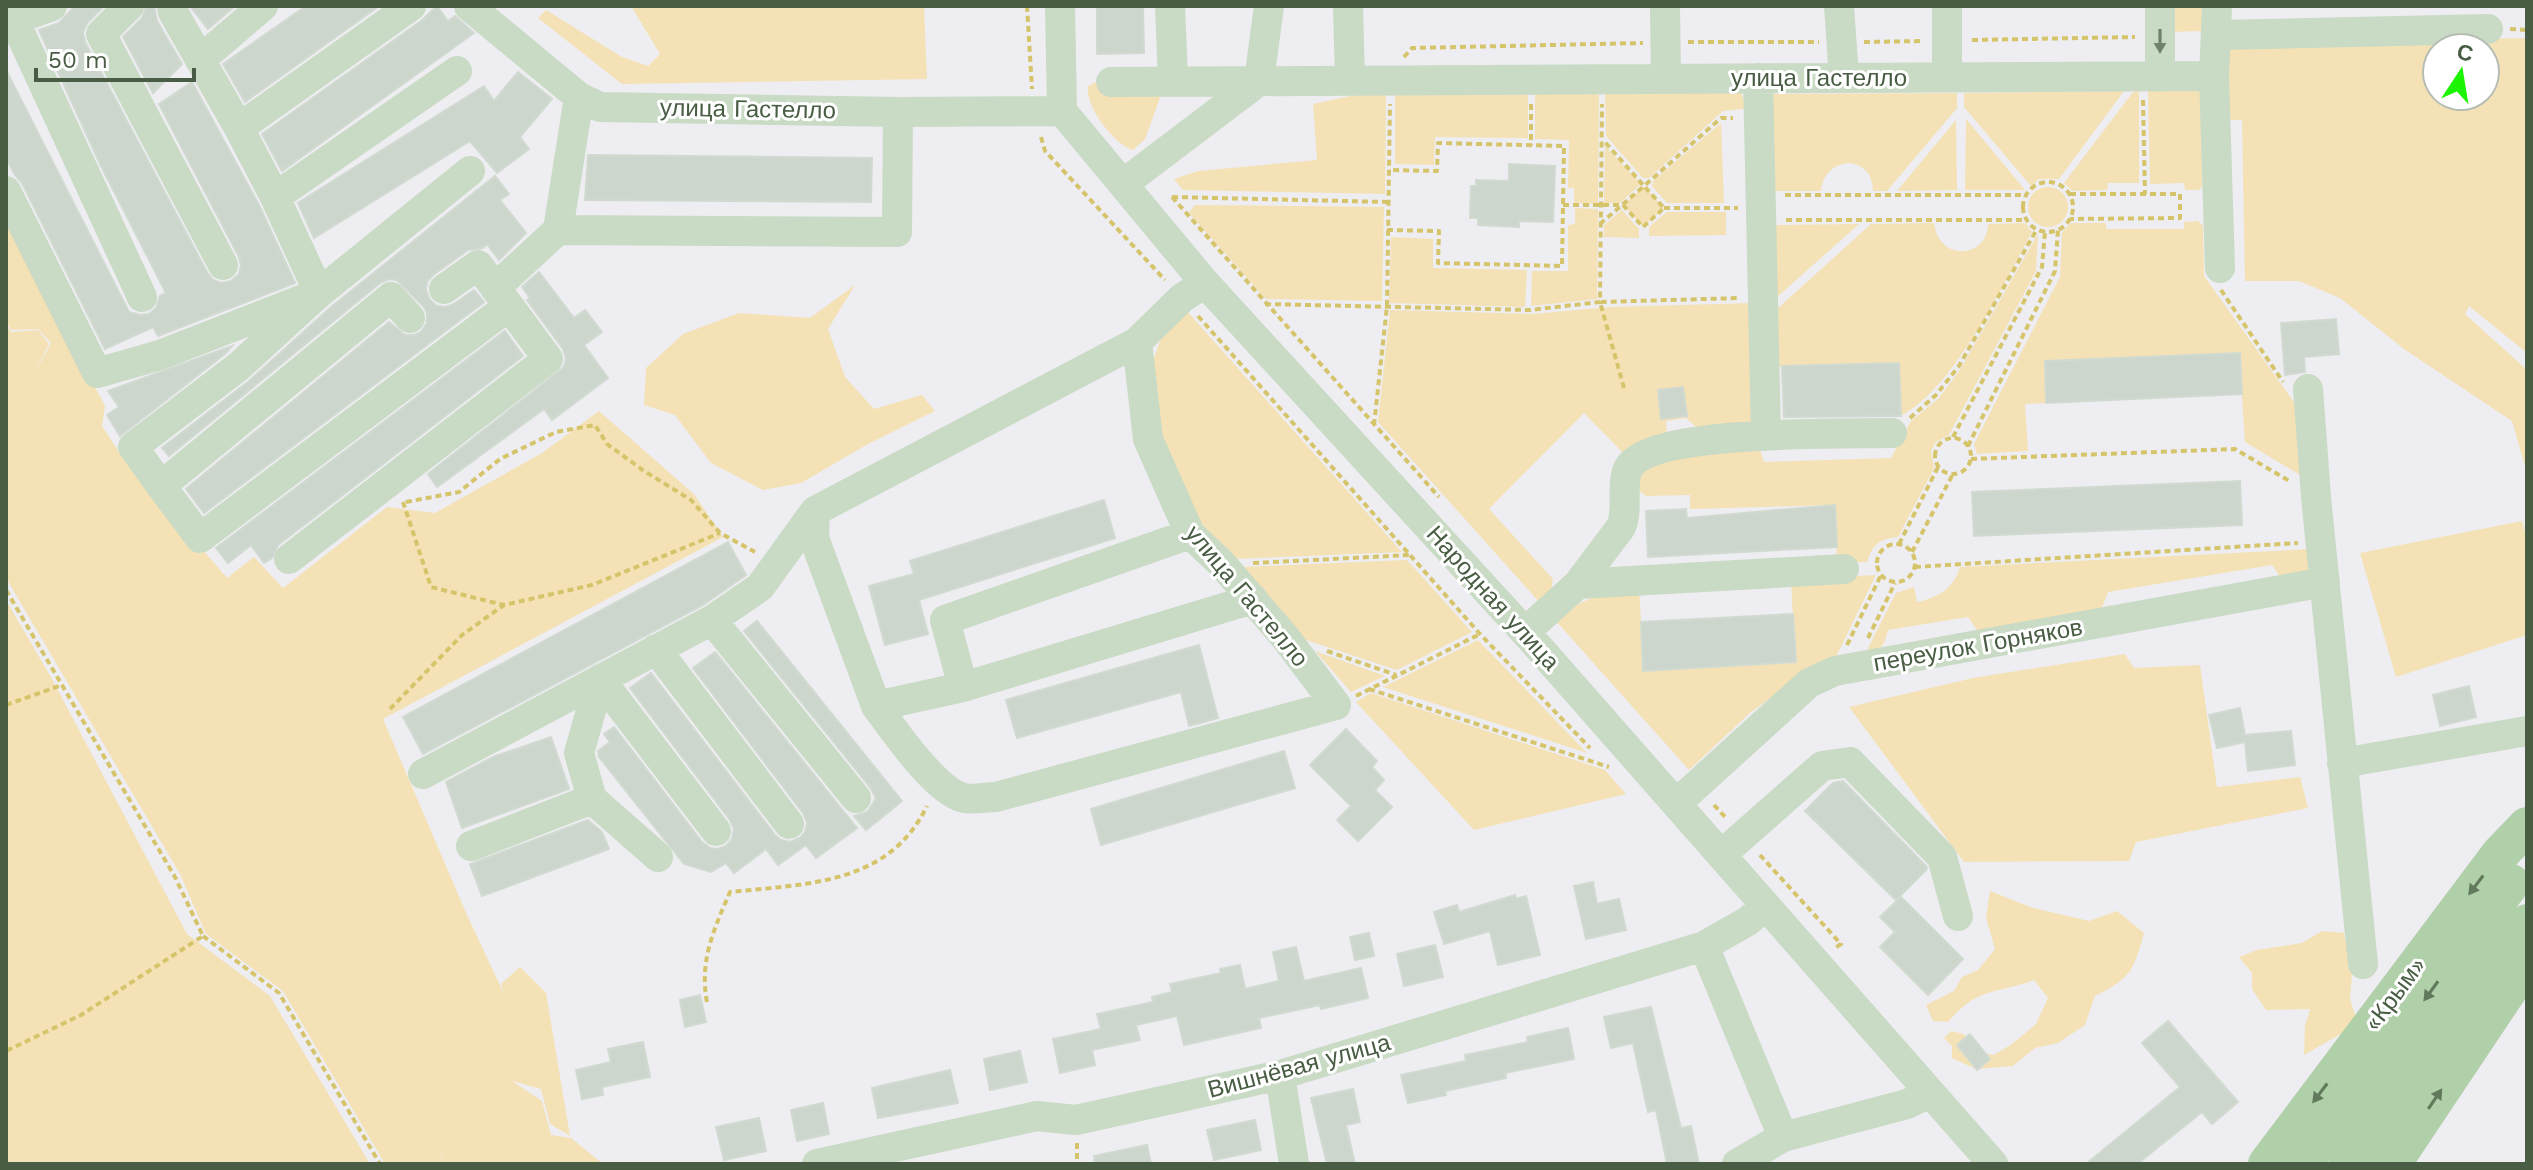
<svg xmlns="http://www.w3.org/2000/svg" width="2533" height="1170" font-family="'Work Sans',sans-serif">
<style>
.green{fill:#f4e2b6;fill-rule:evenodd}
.building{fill:#cdd6cd;stroke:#d1dad1;stroke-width:2}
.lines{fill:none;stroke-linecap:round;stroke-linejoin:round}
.path{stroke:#d6c46a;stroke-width:4;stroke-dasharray:6 4;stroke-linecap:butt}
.minor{stroke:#c9dac5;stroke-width:30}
.major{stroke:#b0d0a9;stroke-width:38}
.oneway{fill:#6f826a}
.oneway2{fill:#627a5c}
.labels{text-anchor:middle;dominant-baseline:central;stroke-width:6;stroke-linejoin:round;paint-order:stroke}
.street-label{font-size:24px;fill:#485d43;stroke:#fff}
</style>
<rect width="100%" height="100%" fill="#eeedf1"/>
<path class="green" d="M631,6H924L927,79L622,84L538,18L546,10L622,57L648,66L660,54Z
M2171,6H2204V31L2171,32Z
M2527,38V353L2469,306L2465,314L2527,370V473L2512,421L2404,349L2340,298L2299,281H2245L2242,120H2231L2224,114L2223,53L2231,44ZM2437,48H2485V96H2437Z
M1096,82L1124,84L1161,95L1145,139L1133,150C1114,144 1085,107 1088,86Z
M2124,91L2059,179H2039L2031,186L1964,107V93Z
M2139,91V183H2108L2107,190L2072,191L2064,183L2133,92Z
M2148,91H2201L2202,186L2199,190H2185L2184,183L2150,184Z
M1535,93L1599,94L1598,204L1574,203V188H1568L1569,140L1535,139Z
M1741,93L1746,106L1743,109L1723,111L1649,178H1643L1606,136L1605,94Z
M1957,93V108L1887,191H1873C1873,154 1825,154 1821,191H1772L1773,94Z
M1395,94L1528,95V138L1435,137L1434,165L1395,164Z
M1355,95H1386L1385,194L1183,190L1174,179L1198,171L1317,160L1313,104Z
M1966,119L2025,190H1965Z
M1956,120L1957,190L1897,191Z
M1721,123L1724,203H1667L1652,186L1653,181Z
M1605,146L1641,184L1620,203H1604Z
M1644,186L1664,208L1643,227L1623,205Z
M2028 207a20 20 0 1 1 40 0a20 20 0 1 1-40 0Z
M1195,205L1384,207L1382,301L1266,299L1189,213Z
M1575,208L1598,209L1597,299L1531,306L1532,271H1568V225L1575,224Z
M1622,210L1639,229V238L1604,237V225Z
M1667,212H1726V235L1649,236V227Z
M6,219L105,406L102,426L119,452L227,578L254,557L283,588L387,507L435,513L542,453L599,411L694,494L723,537L383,719L467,915L505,996L501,984L520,967L546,993L570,1136L550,1124L541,1089L512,1081L542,1101L551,1135L571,1138L603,1164H444L441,1152L443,1164H385L283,991L206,934L180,874L6,578V324L11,332L38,330L49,344L32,378L51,343L38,329L11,330L6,322Z
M2198,221L2203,226L2204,276L2296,405L2302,476L2245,442L2239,353L2045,361L2046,403L2025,404L2028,451L1977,454L1974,444L2060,277L2062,232L2071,223H2106V229H2184V222Z
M1934,223C1939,263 1988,258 1988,224L2025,223L2032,232C2002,286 1955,387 1901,416L1899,363L1778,367L1777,309L1871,224Z
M1859,224L1775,299L1771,225Z
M2038,234L2036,271L1949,435L1936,442L1931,451L1934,468L1898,537C1881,538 1872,545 1867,562L1837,563L1835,505L1690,509V495L1646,496L1637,489L1638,471L1652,462L1759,447L1764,462L1891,458L1911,421L1939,398L1960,370Z
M1391,237L1433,239V268L1527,270L1525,307L1389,303Z
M855,285L828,329L845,377L874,409L922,395L935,411L868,444L801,483L763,490L711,463L675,415L644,405L646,368L683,334L739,313L810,318Z
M1753,303L1756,419L1750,429L1702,432L1686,418L1666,421L1667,437L1623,453L1584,413L1489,509L1553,579L1550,596L1541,604L1378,422L1390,310L1532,314L1610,307Z
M1185,309L1402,552L1233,559L1187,507L1161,451L1153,361L1162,335Z
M2522,521L2527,539V635L2396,677L2360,553Z
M2311,549L2308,576L2281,578L2272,565L2108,592L2101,610L1988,634L1977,630L1968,617L1888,630C1884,646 1882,650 1865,654L1896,593L1914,587L1917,602C1938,598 1954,588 1960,567Z
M1407,560L1472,632L1397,670L1303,639L1240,567Z
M1876,575L1834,661L1813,667L1751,712L1689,770L1555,620C1583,598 1603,592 1639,588L1644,671L1795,663L1791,579Z
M6,600L52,679L187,934L270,996L370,1164H6Z
M1478,640L1587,753L1383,687Z
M1315,651L1385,676L1351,692Z
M2125,654L2134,668L2200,665L2217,787L2300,777L2308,808L2136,842L2129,861L1964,862L1849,707L1973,678Z
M1371,693L1605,770L1626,794L1474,830L1356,702Z
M1990,891L2033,908L2089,921L2117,911L2144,933C2133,972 2131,978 2095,996L2085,1025L2058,1043L2035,1048L2013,1066L1976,1069L1952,1058V1046L1944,1038L1951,1031L1964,1034L1974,1052L1994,1055L2012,1044L2036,1024L2048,998L2034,980C1994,995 1979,986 1948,1022L1933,1021L1926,1005L1954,991L1962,977L1978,970L1995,949L1986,918Z
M2322,931L2344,933L2352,974L2350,999L2358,1024L2304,1055L2305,1026L2310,1009L2266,1010L2252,989V973L2239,957L2257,950L2302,943Z"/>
<path class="building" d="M75,6H104L88,22L83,32L85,42L208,274L213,280L222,283L231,281L239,274L241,265L239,257L159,104L192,82L259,205L295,283L158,336L153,327L105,349L22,183L15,175L6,158V70L129,312L141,315L149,314L156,308L160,296L166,293L101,166L39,30L59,23Z
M146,6H154L157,21L182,64L153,93L123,37L142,18Z
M190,6H235L208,29Z
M306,6H379L245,102L223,64Z
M437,6L448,21L455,16L474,33L282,171L262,134L421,21Z
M1097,6H1143L1144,53L1097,54Z
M518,72L552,99L520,137L529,149L497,173L470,141L314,238L298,203L484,86L494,101Z
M588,155L872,158L871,202L585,200Z
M1509,164L1555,166L1553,222L1519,221V227L1478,225V218H1470L1471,186H1476V180L1509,181Z
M495,176L509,194L500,200L526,233L499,260L487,244L483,248L468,250L433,275L427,282L426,290L430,300L437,306L446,307L454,304L474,290L484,302L204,513L186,489L389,322L405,335H415L421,332L427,323V313L424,307L397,280L389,279L380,283L169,456L162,448L249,381L331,307Z
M539,272L574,318L585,310L602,332L584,345L608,378L552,420L544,409L437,487L428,474L564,367L566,358L563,349L527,300L530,298L522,287Z
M2336,319L2339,354L2304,357L2305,372L2285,375L2281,323Z
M505,331L523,356L278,545L272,558L264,563L251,545L228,563L216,548Z
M232,346L226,353L120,436L107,415L119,407L108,391Z
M2240,353L2242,394L2046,403L2045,361Z
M1899,363L1901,416L1784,417L1782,366Z
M1683,387L1687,416L1661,419L1658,390Z
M2240,481L2242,525L1974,536L1972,492Z
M1104,500L1115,538L919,600L928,634L885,645L869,586L914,574L910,561Z
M1835,505L1837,547L1648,557L1646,511L1686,509L1687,518Z
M728,542L746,575L703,605L423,754L403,717Z
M1793,614L1796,662L1643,671L1641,622Z
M757,621L902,801L866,830L854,816L867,812L872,805L876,798L870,787L744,631Z
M1199,645L1218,718L1189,726L1181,692L1017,738L1006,700Z
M715,652L857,828L816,858L806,845L778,865L766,849L734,873L726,863L711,872L684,864L599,757L598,751L610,742L604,734L614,727L702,842L710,848L718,849L726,846L732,839L734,829L730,820L630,688L651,673L775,835L781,840L790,842L800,838L805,832L807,823L803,813L693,668Z
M2469,686L2476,717L2440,726L2433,695Z
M2240,708L2245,735L2291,731L2295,765L2248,771L2245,742L2217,748L2209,715Z
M1346,729L1377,761L1372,767L1384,780L1375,790L1392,807L1358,841L1337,820L1351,806L1310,765Z
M551,737L569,789L462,828L446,782L493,757Z
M1284,751L1295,788L1101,845L1091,809Z
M1843,781L1926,866L1927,869L1896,900L1805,811L1833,783Z
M588,820L602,832L609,849L482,896L470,864Z
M1593,882L1597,904L1619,899L1626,930L1586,939L1574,886Z
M1515,895L1516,899L1526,896L1540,955L1498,965L1490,931L1444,944L1434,912L1457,905L1459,912Z
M1901,897L1963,959L1928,995L1880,947L1895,932L1880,917Z
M1369,933L1374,956L1355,960L1350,937Z
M1435,945L1443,977L1404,986L1397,954Z
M1296,947L1304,981L1361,968L1368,998L1321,1009L1320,1005L1259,1018L1261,1028L1184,1045L1177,1016L1136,1025L1140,1040L1092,1050L1095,1065L1060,1073L1053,1039L1101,1029L1097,1014L1153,1002L1152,997L1172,992L1170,984L1221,973L1220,969L1240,965L1245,989L1279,981L1273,952Z
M700,995L706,1022L685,1027L680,1000Z
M1651,1007L1681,1128L1691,1126L1699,1164H1667L1656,1110L1648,1112L1633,1043L1611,1048L1604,1017Z
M2168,1021L2238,1102L2212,1124L2202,1112L2137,1164H2086L2180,1087L2142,1043Z
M1568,1028L1574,1059L1505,1073L1506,1078L1445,1091L1446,1095L1408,1103L1401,1075L1466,1061L1465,1055L1528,1042L1527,1037Z
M1970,1034L1990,1059L1977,1070L1957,1045Z
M643,1042L650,1077L602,1087L603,1095L582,1099L576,1070L611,1062L608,1049Z
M1020,1051L1027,1082L990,1090L984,1059Z
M950,1070L958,1103L878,1118L872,1088Z
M1353,1089L1360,1122L1346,1125L1355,1164H1327L1311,1098Z
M823,1103L829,1134L797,1141L791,1110Z
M759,1118L766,1151L724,1160L716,1127Z
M1255,1120L1261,1150L1214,1160L1207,1130Z
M1147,1145L1151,1164H1095L1094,1156Z"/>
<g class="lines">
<path class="path" d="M1027,6L1032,89
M2510,29L2527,30
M1972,40L2135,37
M1688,42H1819
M1864,42L1923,41
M1404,57L1412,48L1643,43
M2143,100L2145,194
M1531,104V145
M1041,137L1045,151L1165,280
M2023 207a25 25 0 1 1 50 0a25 25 0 1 1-50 0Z
M2070,194H2180V218L2070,219
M1785,195H2026
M1172,197L1439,497
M1172,197L1388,202
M1563,205H1623L1643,227L1664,208L1644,186L1721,118H1733
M1664,208H1738
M1786,220H2026
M1600,224L1644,186L1604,141
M1387,230L1439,231L1438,263L1562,266L1564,146L1438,143L1437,171L1389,170
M2221,290L2283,382
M1265,304L1530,310L1600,302L1602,104
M1198,316L1480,634L1590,748
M1624,388L1600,302L1740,298
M1910,418L1936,395L1959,366L2037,229
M1374,425L1387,306L1390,104
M1953,437L2042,267L2045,232
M1935 456a18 18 0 1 1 36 0a18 18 0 1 1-36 0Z
M1968,446L2055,271L2058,230
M1971,459L2235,449L2291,482
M403,502L431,587L504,605
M406,502L459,492L500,459L556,432L595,425L607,444L644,471L691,500L720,533L755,552
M1877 563a19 19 0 1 1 38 0a19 19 0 1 1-38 0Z
M1899,544L1938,467
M1912,552L1953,474
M1253,563L1410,555
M1915,567L2298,543
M6,590L175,877L203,936L81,1015L6,1051
M1868,638L1895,583
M1847,645L1881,575
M1327,651L1396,675
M1369,689L1609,767
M1356,696L1480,634
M6,705L62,685
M390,709L462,635L504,605L592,585L720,533
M1714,805L1727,819
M1760,855L1841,944L1835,948
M203,936L279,993L380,1164
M707,1002C699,961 714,929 730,892C806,884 889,885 927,806
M1077,1143V1164"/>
<path class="minor" d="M129,6L101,34L223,265
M469,6L579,97L600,107L898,112L1062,111
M1060,6L1062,111L1205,283L1525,632L1993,1164
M1170,6L1173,81
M1348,6L1350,80
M1665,6L1666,79
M1839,6L1844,78
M2160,6V77
M2217,6L2214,76L2220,268
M6,8L14,20L52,6
M14,20L142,297
M2217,35L2488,29
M200,60L263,6
M1947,77V6
M1758,78L1766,436
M1111,82L2214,76
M579,97L558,230L897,232L898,112
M239,128L411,6
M1123,184L1259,81L1269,6
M6,191L97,373L160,355L319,293L275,197L239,128L173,12L172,6
M275,197L457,71
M495,288L558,230
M410,318L391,297L161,486L133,447L238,367L319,293L470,171
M2308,389L2316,497L2363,964
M161,486L200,538L509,306L478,265L444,289
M815,511L814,538L876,706L963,687L1253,599
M289,559L548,359L509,306
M1578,584L1844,569
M712,620L856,798
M1525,632L1578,584L1621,527C1629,509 1620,482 1629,467C1654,429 1845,434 1892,433
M656,649L789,824
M963,687L945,620L1190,534
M876,706C894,730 935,791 964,798C973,800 986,797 996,797L1336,705L1285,637L1222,564L1190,534L1148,439L1137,342
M2342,763L2527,731
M423,774L712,620L760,587L815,511L1137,342L1182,298L1205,283
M1677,803L1809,683L1835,671L2325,582
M471,846L592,799
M1721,855L1822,766L1850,762L1942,857L1958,916
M658,857L592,799L579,753L600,679L716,831
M1704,946L1783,1137
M1280,1075L1294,1164
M817,1164L1037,1116L1076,1120L1280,1075L1704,946L1748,921L1764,907
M1737,1164L1783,1137L1907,1104L1930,1093"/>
<path class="major" d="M2267,1164L2500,854L2527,826
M2303,1164L2511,883
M2348,1164L2527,923
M2392,1164L2519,974"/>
</g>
<defs><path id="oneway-solid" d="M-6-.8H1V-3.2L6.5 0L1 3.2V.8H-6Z" transform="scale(2)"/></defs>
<use class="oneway" href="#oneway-solid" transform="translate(2160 41) rotate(90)"/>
<g class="oneway2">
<use href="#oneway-solid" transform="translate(2476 885) rotate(127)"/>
<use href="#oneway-solid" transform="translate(2431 991) rotate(126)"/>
<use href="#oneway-solid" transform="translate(2320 1093) rotate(127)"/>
<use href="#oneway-solid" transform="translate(2435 1099) rotate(-56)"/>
</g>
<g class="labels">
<g class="street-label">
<text x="1819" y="78">улица Гастелло</text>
<text transform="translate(748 109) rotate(1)">улица Гастелло</text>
<text transform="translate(1247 596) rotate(50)">улица Гастелло</text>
<text transform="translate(1493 598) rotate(48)">Народная улица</text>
<text transform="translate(1978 645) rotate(-10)">переулок Горняков</text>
<text transform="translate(2395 994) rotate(-53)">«Крым»</text>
<text transform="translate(1299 1066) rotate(-15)">Вишнёвая улица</text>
</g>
</g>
<rect width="2533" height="1170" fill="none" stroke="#485d43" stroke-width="16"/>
<g transform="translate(2461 72) rotate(12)"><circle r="38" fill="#ffffff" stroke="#b6beb4" stroke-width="2"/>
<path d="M0-6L14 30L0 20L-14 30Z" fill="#1df404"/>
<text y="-12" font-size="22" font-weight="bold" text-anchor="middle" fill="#485d43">С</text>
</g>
<path d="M36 68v12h158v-12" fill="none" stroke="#485d43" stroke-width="4"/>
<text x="48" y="68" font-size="24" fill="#485d43" stroke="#ffffff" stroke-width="6" paint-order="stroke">50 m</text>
</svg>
